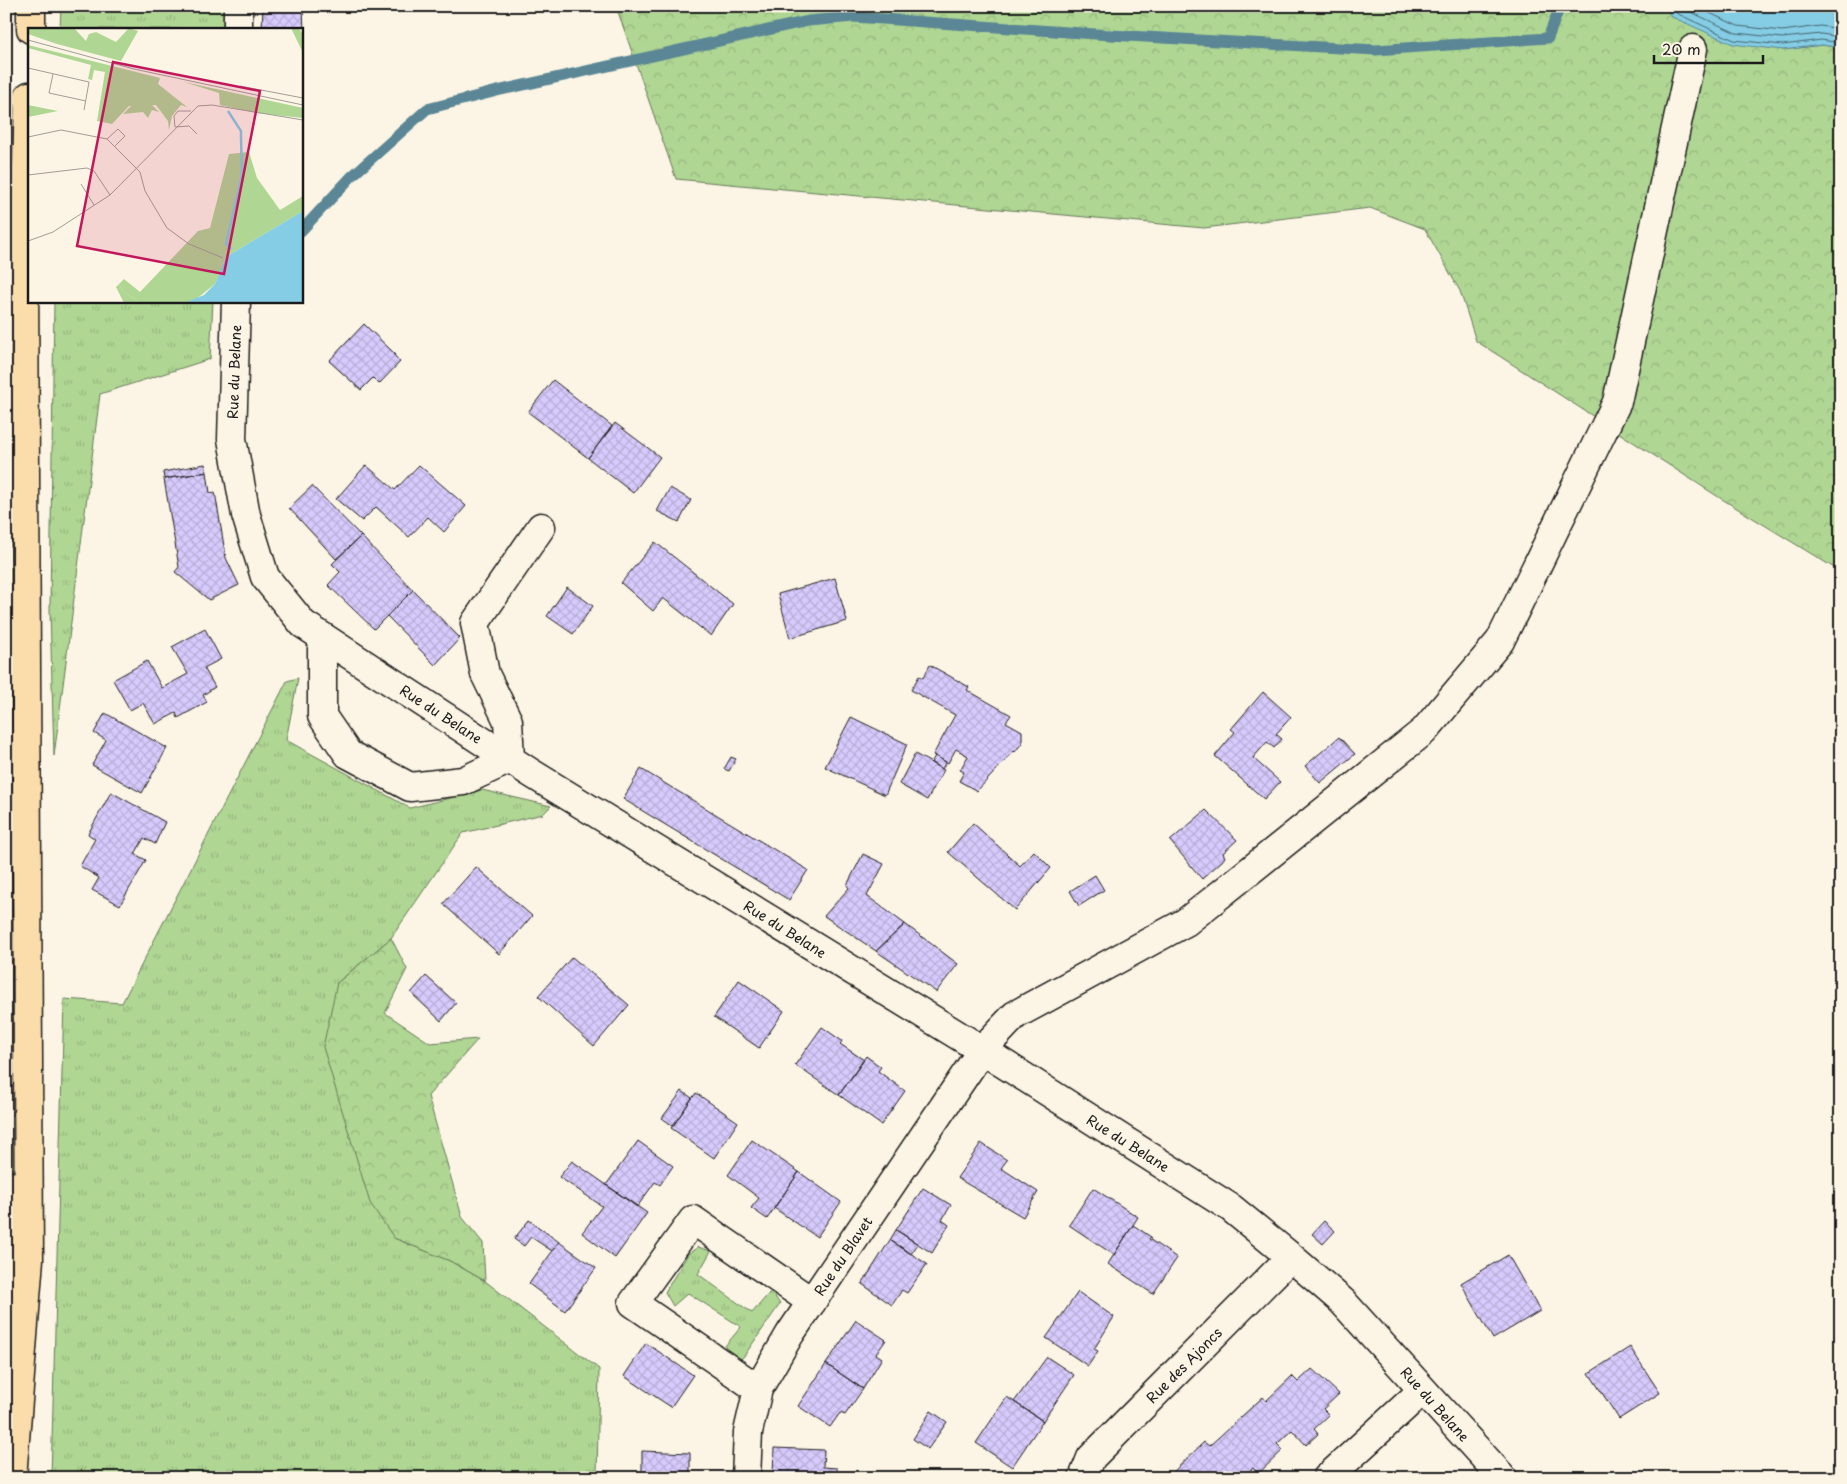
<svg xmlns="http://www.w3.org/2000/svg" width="1847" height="1484" font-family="'Playpen Sans',sans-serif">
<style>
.grass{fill:url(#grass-tufts);stroke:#667958}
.forest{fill:url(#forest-crowns);stroke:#667958}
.water{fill:#84cde5;stroke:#5a8695}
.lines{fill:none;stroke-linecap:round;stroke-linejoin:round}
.shore{stroke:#46636c;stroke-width:1}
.stream{stroke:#5a8695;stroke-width:11}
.building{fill:url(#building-cross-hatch);stroke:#1c1c1c}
.minor-casing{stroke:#1c1c1c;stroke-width:31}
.major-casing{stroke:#1c1c1c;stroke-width:31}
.minor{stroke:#fcf5e5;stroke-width:28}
.major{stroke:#fbddab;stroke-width:28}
.labels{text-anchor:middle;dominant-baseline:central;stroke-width:4;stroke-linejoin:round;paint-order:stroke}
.street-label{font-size:14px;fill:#1c1c1c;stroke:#fcf5e5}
.inset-river{fill:none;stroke:#84cde5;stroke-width:2.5}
.inset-road{fill:none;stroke:#a29e95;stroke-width:1}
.view{fill:#c2185b;fill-opacity:0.15;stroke:#c2185b;stroke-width:2.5}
.inset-edge{fill:none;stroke:#1c1c1c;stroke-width:2.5}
</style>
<defs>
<pattern id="grass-tufts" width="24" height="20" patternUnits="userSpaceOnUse" patternTransform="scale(1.25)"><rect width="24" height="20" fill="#afd693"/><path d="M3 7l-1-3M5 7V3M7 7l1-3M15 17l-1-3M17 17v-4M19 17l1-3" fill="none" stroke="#96b77e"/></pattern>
<pattern id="forest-crowns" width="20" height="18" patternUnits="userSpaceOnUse" patternTransform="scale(1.25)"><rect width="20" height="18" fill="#afd693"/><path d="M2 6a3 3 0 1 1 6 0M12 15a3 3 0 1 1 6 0" fill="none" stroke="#96b77e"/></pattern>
<pattern id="building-cross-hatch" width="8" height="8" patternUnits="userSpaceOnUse" patternTransform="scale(1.25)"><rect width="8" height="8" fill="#d7cafc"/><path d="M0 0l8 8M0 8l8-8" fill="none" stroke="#b8add7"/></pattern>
</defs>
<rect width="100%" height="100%" fill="#fcf5e5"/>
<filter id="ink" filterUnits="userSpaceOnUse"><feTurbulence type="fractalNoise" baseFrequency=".02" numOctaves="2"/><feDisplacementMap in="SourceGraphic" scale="10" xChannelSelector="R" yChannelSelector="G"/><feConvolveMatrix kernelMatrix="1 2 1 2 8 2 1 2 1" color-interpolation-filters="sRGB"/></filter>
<g filter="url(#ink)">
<path class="grass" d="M61,6H223V29H60Z
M54,301H213L210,359L100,394L54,756L50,610Z
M298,678L286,740L410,808L482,790L551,806L543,814L463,833L391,938L337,983L394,1238L450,1261L485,1281L599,1369L597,1478H51L64,999L122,1003L287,681Z
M698,1247L711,1251L698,1274L752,1313L771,1291L780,1304L744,1356L738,1362L729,1359L725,1346L741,1327L688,1293L673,1306L665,1292L688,1254Z"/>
<path class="forest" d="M616,6H1664L1672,17L1783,50L1822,45L1841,48V572L1717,496L1476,341L1460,291L1425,229L1370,208L1204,228L676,179Z
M391,938L407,969L385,1013L430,1043L478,1039L428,1096L462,1217L483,1243L485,1281L450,1261L394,1238L370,1203L323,1047L337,983Z"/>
<path class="water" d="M1664,6H1841V48L1822,45L1783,50L1733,44L1672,17Z"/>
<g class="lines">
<path class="shore" d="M1670,6L1676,13L1734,40L1783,45L1821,40L1841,43
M1678,6L1736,33L1782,38L1821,34L1841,37
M1694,6L1738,26L1782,31L1820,26L1841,29"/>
<path class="stream" d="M301,231L352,176L427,109L497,91L808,21L854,17L1110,35L1376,50L1548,38L1560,6"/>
</g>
<path class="building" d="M263,6H303L304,33H301V29H262Z
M364,324L395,354L394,355L400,362L379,384L373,378L361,390L329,361Z
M553,380L612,426L588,458L528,412Z
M615,423L660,457L633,493L588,458Z
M205,464L207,472L164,479L163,472Z
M366,465L395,490L419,465L466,506L444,532L428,517L409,537L376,507L362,521L336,499Z
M207,472L210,493L215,492L226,558L239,585L209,600L175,572L179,567L164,479Z
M312,486L361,536L336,559L289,508Z
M670,488L691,500L679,522L657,511Z
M361,536L413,590L374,629L328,585L340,572L332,564Z
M655,542L733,604L711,636L663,598L653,611L621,583Z
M835,578L847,621L790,638L778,594Z
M567,587L593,606L573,634L547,616Z
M413,590L460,638L435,665L387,616Z
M205,629L221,659L204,668L215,687L203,695L207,702L178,718L176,713L155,724L143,703L130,710L113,680L147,661L162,688L188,674L172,647Z
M930,665L969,687L967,690L1011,715L1006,722L1022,731V743L1015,752L1014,751L977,791L959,781L964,772L960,770L968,756L956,749L948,763L933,755L955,715L911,690L919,676L923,678Z
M1263,692L1291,717L1276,734L1282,739L1274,748L1267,742L1253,758L1280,782L1264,799L1215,756L1235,732L1231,729Z
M105,713L167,748L142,793L92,765L106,740L94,733Z
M851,717L907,744L885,795L825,767Z
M1339,737L1355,754L1320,783L1305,766Z
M915,754L944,770L927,800L899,784Z
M935,756L946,762L942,769L931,763Z
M731,757L736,759L729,771L724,769Z
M641,769L808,870L789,900L623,799Z
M111,792L165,822L155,844L144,838L135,854L146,860L120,905L92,890L99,878L80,866L95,839L88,834Z
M1206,810L1237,840L1223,853L1225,857L1222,861L1202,879L1170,841Z
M973,823L1020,866L1034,851L1051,868L1015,910L948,852Z
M863,854L884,864L867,896L905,924L876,951L824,916L849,888L847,885Z
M476,867L532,916L499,954L443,904Z
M1095,875L1104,890L1079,906L1070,891Z
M905,924L958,964L936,992L876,951Z
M572,957L629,1005L594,1046L538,996Z
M426,976L456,1003L441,1021L411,993Z
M739,980L784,1011L759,1048L714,1017Z
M822,1027L842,1041L840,1044L864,1060L839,1095L795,1065Z
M866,1056L881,1067L878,1071L905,1091L881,1125L839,1095Z
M682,1091L692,1098L673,1126L662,1118Z
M696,1093L738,1122L714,1158L671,1128Z
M752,1140L799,1172L767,1219L751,1208L759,1198L728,1175Z
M638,1141L673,1166L660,1185L655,1182L637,1207L606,1185Z
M981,1143L1007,1160L1001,1168L1038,1192L1023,1217L957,1178Z
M572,1161L647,1213L615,1258L582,1233L602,1206L559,1177Z
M799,1172L841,1202L817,1237L774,1208Z
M923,1188L951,1205L942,1220L949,1225L932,1253L896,1230Z
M1093,1188L1138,1217L1114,1255L1069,1225Z
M529,1220L559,1242L552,1251L531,1237L524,1246L514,1239Z
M1324,1221L1335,1231L1323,1244L1312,1234Z
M1133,1225L1151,1237L1149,1239L1177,1258L1153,1294L1108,1264Z
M896,1230L918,1244L911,1254L890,1240Z
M890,1240L927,1264L907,1293L902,1290L892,1305L862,1284Z
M559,1242L596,1268L565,1311L529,1284Z
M1508,1255L1540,1311L1493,1339L1461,1283Z
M1078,1292L1114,1317L1094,1349L1098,1351L1088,1366L1046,1338Z
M856,1320L886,1340L876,1354L882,1358L863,1389L826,1364Z
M646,1343L693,1375L671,1407L624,1376Z
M1630,1347L1660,1393L1619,1419L1589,1373Z
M1047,1357L1074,1375L1043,1421L1014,1402Z
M826,1364L863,1389L845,1415L840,1413L830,1427L798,1406Z
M1312,1369L1339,1394L1323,1409L1329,1415L1314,1429L1318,1434L1306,1445L1292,1430L1277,1444L1283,1450L1258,1474L1253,1468L1243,1478H1167L1204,1442L1209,1446L1263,1397L1266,1401L1292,1376L1298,1382Z
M1007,1397L1043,1421L1012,1467L976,1443Z
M931,1411L947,1422L928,1449L913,1439Z
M774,1448L824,1450L823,1467L837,1468V1478H786V1475H773Z
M642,1451L690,1453V1478H642Z"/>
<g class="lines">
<g class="minor-casing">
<path id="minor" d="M238,6V29
M236,301L232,439L246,515L265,577L303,624L531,773L982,1050L1231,1208L1291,1257L1342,1301L1503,1478
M322,637V716L348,754L410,787L463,781L510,759L508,721L485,674L475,623L541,527
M758,1389L633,1303L693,1220L812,1302
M746,1478L748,1432L758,1389L790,1334L982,1050L1015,1015L1186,922L1424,731L1500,641L1617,402L1693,49
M1083,1478L1091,1458L1291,1257
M1327,1478L1423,1390"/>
</g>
<g class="major-casing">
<path id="major" d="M31,29V6
M8,1308L10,1186
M12,1478L29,1259L24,275L29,96"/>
</g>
<use href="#minor" class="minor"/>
<use href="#major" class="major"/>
</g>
</g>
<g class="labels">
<g class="street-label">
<text transform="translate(234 372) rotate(-88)">Rue du Belane</text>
<text transform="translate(441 714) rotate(33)">Rue du Belane</text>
<text transform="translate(785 929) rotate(32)">Rue du Belane</text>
<text transform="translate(1128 1143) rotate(32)">Rue du Belane</text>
<text transform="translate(843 1256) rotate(-56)">Rue du Blavet</text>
<text transform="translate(1184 1365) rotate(-45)">Rue des Ajoncs</text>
<text transform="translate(1435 1404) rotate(48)">Rue du Belane</text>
</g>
</g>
<g transform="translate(28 28)">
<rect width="275" height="275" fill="#fcf5e5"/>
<path d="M0,17L132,50L130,56L159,79L153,77L144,88L141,102L140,93L128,77L101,78L84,96L69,93L77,44L66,42L64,52L60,51L63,37L0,20ZM156,54L275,80V90L228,85L192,77L191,65ZM0,77L30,83L0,89ZM91,256L94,262L112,275H96L88,259Z" fill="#afd693"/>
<path d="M0,0H46L58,13L61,6L68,4L88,14L101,0L110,3L93,33L29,16L0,6ZM263,0H271L275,7V25ZM122,75L131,84L124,82L120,90L115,84L95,86L105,76ZM221,124L229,150L252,182L275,168V183L198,229L187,256L167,272L156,275H112L94,262L91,256L96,251L112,264L170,203L182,200L201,126Z" fill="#afd693"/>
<path d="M275,183V275H156L176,267L187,256L198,229Z" fill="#84cde5"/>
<path class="inset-river" d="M200,83L213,103V110L214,147L198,216L204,221"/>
<path class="inset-road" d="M0,12L106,41L275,77M0,40L61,54L56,82M25,46L21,65L58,73M212,58L275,70M163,83H150L146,88L147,99L161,98L169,106M0,109L33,102L79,111L112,144L117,163L139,200L161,216L195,230M79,111L90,101L97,108L87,118M0,147L59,140L66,143L82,167M53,156L66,177M0,213L25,204L82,167L170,78L184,77L275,92"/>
<path class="view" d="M85,34L232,63L196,246L49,218Z"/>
<rect width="275" height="275" class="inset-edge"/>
</g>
<rect width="1847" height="1484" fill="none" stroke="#fcf5e5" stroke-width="25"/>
<rect x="12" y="12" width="1822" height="1459" fill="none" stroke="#1c1c1c" stroke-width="2" filter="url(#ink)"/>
<path d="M1654 55v8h109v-8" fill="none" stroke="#1c1c1c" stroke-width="2.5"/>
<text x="1662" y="55" font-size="15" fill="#1c1c1c" stroke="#fcf5e5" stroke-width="4" paint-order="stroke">20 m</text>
</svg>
